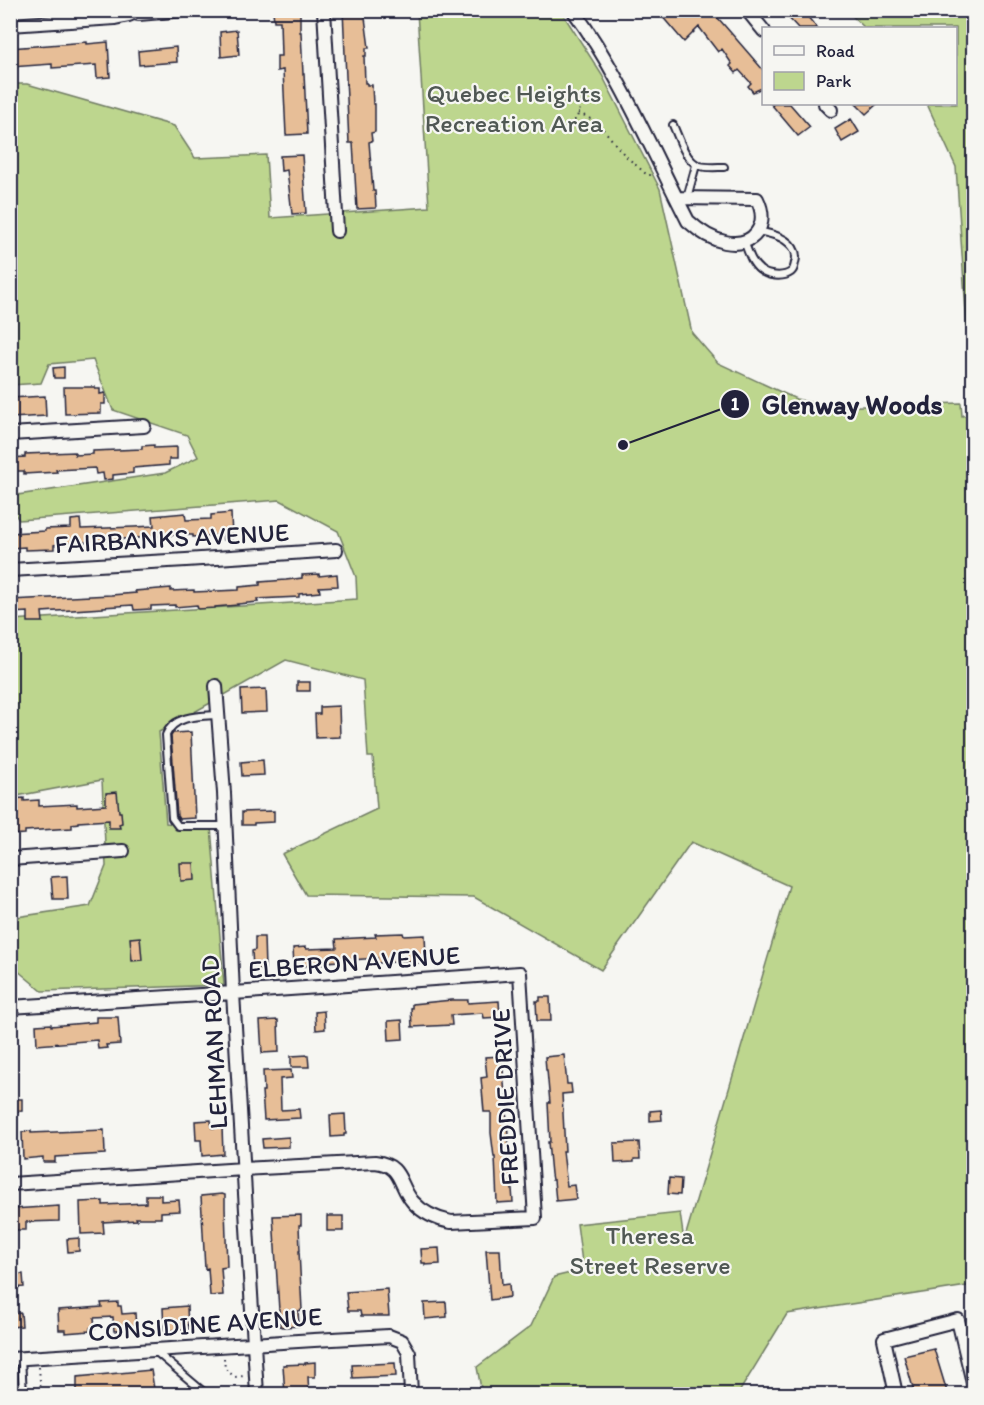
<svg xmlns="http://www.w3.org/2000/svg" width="984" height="1405" font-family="Itim,sans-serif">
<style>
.green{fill:#bdd68e;stroke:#707c64;stroke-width:1.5}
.building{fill:#e7be97;stroke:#22223b;stroke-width:1.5}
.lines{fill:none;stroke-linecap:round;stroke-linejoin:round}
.service-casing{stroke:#22223b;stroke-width:10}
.minor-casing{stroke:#22223b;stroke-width:16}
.path{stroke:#22223b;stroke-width:2;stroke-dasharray:1.5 4.5;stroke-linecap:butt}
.service{stroke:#f6f6f2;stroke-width:6}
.minor{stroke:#f6f6f2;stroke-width:12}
.labels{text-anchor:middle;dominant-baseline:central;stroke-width:4.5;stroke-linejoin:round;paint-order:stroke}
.park-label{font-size:26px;fill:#505854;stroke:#f6f6f2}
.street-label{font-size:26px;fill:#22223b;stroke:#f6f6f2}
.leader{fill:none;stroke:#22223b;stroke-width:2}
.callout-dot{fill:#22223b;stroke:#f6f6f2;stroke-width:2}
.mark-label{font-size:18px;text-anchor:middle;font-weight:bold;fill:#fff}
.callout-label{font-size:27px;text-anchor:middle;font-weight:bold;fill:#22223b;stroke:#f6f6f2;stroke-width:4.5;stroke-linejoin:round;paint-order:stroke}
</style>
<rect width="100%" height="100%" fill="#f6f6f2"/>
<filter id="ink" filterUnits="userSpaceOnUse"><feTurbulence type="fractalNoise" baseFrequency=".0167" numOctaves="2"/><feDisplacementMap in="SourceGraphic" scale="12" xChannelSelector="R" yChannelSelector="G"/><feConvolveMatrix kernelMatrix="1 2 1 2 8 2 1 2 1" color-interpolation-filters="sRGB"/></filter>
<g filter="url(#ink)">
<path class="green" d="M417,11H561L602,75L660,189L692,333L718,363L796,399L830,407L961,403L962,416L973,415V1285L787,1314L738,1394H482L477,1367L531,1326L554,1277L583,1270L577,1224L680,1213L684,1241L789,886L691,842L601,970L474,897L306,895L282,854L377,809L373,757H368L363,680L286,660L159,732L166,823L211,827L224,985L42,991L11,965L10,918L90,906L106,866L102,780L11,797V620L357,599L356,577L338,531L280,500L19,520L11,508V496L165,473L198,457L187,435L113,410L93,360L49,364L41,383L11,385V84H27L174,126L195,158L266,155L270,218L429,207Z
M847,11H973V414L956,167L927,104H956V28H865Z"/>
<path class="building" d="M300,10V32H301L303,74H304L307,134L286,135L283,70L277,71V56H281L280,21H274L273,11Z
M343,10H364L369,48H366V56H364L365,83H367V85H372L373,104H375V132L371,133L372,141L369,142L373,191H375L376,208L357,209L353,143H349Z
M667,10H711L764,71V87L753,92L748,86L751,83L739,70L736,73L730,66L732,64L722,49L718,52L699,27L684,42L661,15Z
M793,10H802L817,28H798L787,16Z
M237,30L239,55L221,57L220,32Z
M87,42V44L108,42L110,77L97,78L96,65L52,68V64L11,67L10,48Z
M176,47L177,62L139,65L138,51Z
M771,104H790L810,127L798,136Z
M856,104H877L866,114Z
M851,119L859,132L842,142L835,129Z
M302,155L306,213L292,214L287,170L281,171L280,156Z
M64,367V378H54L53,368Z
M64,387H95V389H100V394L105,393V404H101V413L65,414Z
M45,396L46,416L10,418V398Z
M154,445V448L177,447V459H169V465L133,468V473L113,475V479L104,480L103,473L96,474L95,468L56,470L57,472L24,474V471H10V458L25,457V454L75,452V455L93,454V451L142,449V446Z
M185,513L186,520L211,519V515L231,513L232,539L223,540L222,535L193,537V535H175L60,544L54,545V549L25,550V547L10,548V533L45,531V529L71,528V520L80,519L81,529L134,527L154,526L153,516Z
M319,574V576L337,574L338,586L319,587L320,592L299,594V597L257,599L258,602L237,604L238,605L215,607V608L198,609L197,605L175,607V605L151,606V609L134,610L133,605L103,607V608L42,612L43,622H28V612L10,613V600L111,595L136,593L135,591L171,588V591L194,590V592L239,590V587L260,585V582L286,580L302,578V575Z
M297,682H310V691H297Z
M266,689L267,712L242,713L241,690Z
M339,706L340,737L316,738L315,714H320V707Z
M191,732L195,818L179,819L177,816L171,736L173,733Z
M263,760L264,775L242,776L241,762Z
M117,792L119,812H121L122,823L119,824L120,828H109V820L78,822V823L72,824V828L25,831V834L10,835V799L24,798V801L39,800V806L77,804V807L106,805V793Z
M274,811V822L254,823V825H242V812Z
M180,863H194L195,880L181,881Z
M67,876L68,899H53L51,877Z
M403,933L404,936L425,935L426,958H421L422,963H410V961L377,963V958L326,962L327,964L294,967L293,948L306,947V949L337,948L336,939L376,937L375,934Z
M140,937L142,960L132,961L130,938Z
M255,937H264L265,969H253L252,951L255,950Z
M540,997H550L551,1021H537L536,1001H540Z
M452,1000H468V1003L499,1001L500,1017L484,1018L483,1013L451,1015L452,1025L412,1027L411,1008H412V1004Z
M324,1011L325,1029L316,1030L315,1012Z
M96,1017H118L120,1044L106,1045L107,1048L98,1049L97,1040L37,1045L36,1025L51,1024V1026L96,1022Z
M278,1020L279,1052L262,1053L260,1021Z
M402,1020L403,1039L389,1040L388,1021Z
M308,1055L309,1067H291V1056Z
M564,1055L567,1084H571L572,1093L562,1094L565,1151H563L567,1186L574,1185L576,1199L556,1201L554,1180H552L551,1174L548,1142H550L548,1103H550L547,1070H546L545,1057Z
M502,1056L513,1202L497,1203L495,1157H494L491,1133V1112H484L481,1078L487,1077L485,1057Z
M291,1070L292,1078L280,1079L281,1110L299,1109L300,1118L264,1120L262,1091H264L263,1071Z
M10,1099H22V1111L10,1112Z
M661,1110L662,1120L650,1121V1111Z
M345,1114L346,1134H344V1136L331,1137L330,1115Z
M211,1120L212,1128L222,1127L223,1154L202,1156L201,1140H196L195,1121Z
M104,1130L105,1154L55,1157V1162H43V1157L23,1159L22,1132L31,1131V1133Z
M289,1137V1147L263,1148L262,1139Z
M639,1142L640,1159H634V1162L615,1163L614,1143Z
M669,1178L681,1179L680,1195L668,1194Z
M222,1194L225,1195V1208L227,1267L221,1268L223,1295L210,1296L208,1268L205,1269L201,1196Z
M146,1195H161V1201L179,1200L180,1211L161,1212V1218H136L137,1220L103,1222L104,1233L81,1234L80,1202L103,1201V1205L146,1203Z
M59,1206V1221L26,1222V1230H14L13,1209Z
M301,1215V1225H299L300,1251H299L302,1310L298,1311L299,1326L283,1327L280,1326L273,1216Z
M327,1216H343V1231H327Z
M79,1238V1251L68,1252L67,1239Z
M439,1248L440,1264L425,1265V1263H422L421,1249Z
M486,1250H500L502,1285L509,1284L510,1297L490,1300Z
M23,1274L24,1287L10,1288V1275Z
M387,1289L389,1316H361L360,1311H348L346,1292Z
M118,1302V1306H121L122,1314L135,1313L136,1330L114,1331L113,1317L94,1318L95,1328H90V1331L65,1333V1330H59L58,1310L102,1307L101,1303Z
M446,1302L447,1317L425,1319L424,1303Z
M187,1306L188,1329L164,1331L163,1308Z
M21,1313L22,1326L10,1327V1314Z
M934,1349L948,1395H915L904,1356Z
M315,1362V1377H308L309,1395H285L283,1365L305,1364V1363Z
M395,1363L396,1376L353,1378L352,1365Z
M151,1370L155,1395H77V1377Z"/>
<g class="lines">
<g class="service-casing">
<path id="service" d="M129,15L139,17L220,10
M673,125C679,138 685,161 700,166C707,168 717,167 724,167
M687,198L696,165
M744,241C748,251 751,263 760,270C767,276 783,278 791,272C794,270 794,267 795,263C798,253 794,246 785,240C778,235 767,233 758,231
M218,715C200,716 174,715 166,735L172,818L178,826H226
M154,1350L206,1394
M21,1358L23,1394"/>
</g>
<g class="minor-casing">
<path id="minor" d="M324,10L337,231
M573,10C620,74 652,151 688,221C699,231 710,239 725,242C754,248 770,225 757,199L677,198
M747,10L764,31
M10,25L115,18L129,15V10
M825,104L831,110
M10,434L144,426
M10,570L186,560L336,550
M216,686L224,793L233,993L257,1394
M10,859L123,851
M10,1007L233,993L520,973L535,1218L451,1222C436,1219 423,1213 413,1202C398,1185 403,1165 375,1162L244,1169L10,1184
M10,1359L314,1340L389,1336L402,1341L409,1353L411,1394
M896,1394L884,1339L958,1320L974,1387"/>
</g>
<path class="path" d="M578,113C602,122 606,134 622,152C629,160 639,167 647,175H652
M574,120H576L583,100L581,95
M224,1358L225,1369L235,1377L244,1376
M39,1367L41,1394"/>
<use href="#service" class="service"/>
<use href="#minor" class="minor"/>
</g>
</g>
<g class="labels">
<g class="park-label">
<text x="514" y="93">Quebec Heights<tspan x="514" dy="30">Recreation Area</tspan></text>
<text x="650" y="1235">Theresa<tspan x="650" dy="30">Street Reserve</tspan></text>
</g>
<g class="street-label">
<text transform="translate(172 538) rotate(-3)">FAIRBANKS AVENUE</text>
<text transform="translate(354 962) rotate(-4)">ELBERON AVENUE</text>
<text transform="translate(214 1042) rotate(-93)">LEHMAN ROAD</text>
<text transform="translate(505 1097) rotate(-93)">FREDDIE DRIVE</text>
<text transform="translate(205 1324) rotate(-4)">CONSIDINE AVENUE</text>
</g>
</g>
<path class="leader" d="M623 445L735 404"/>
<g class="callout-dot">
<circle cx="623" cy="445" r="6"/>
<circle cx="735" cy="404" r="15"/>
</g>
<g class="mark-label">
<text x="735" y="410">1</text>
</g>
<g class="callout-label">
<text x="852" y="414">Glenway Woods</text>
</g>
<rect width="984" height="1405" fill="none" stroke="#f6f6f2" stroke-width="36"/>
<rect x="18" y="18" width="948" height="1369" fill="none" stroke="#22223b" stroke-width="2" filter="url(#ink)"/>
<rect x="762" y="27" width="195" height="78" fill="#f6f6f2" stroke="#a1a1a9" stroke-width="1.5"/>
<rect x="774" y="46" width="30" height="9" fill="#f6f6f2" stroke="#a1a1a9" stroke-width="1.5"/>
<text x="816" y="57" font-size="18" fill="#22223b">Road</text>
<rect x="774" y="72" width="30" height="18" fill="#bdd68e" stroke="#a1a1a9" stroke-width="1.5"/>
<text x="816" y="87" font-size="18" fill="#22223b">Park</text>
</svg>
